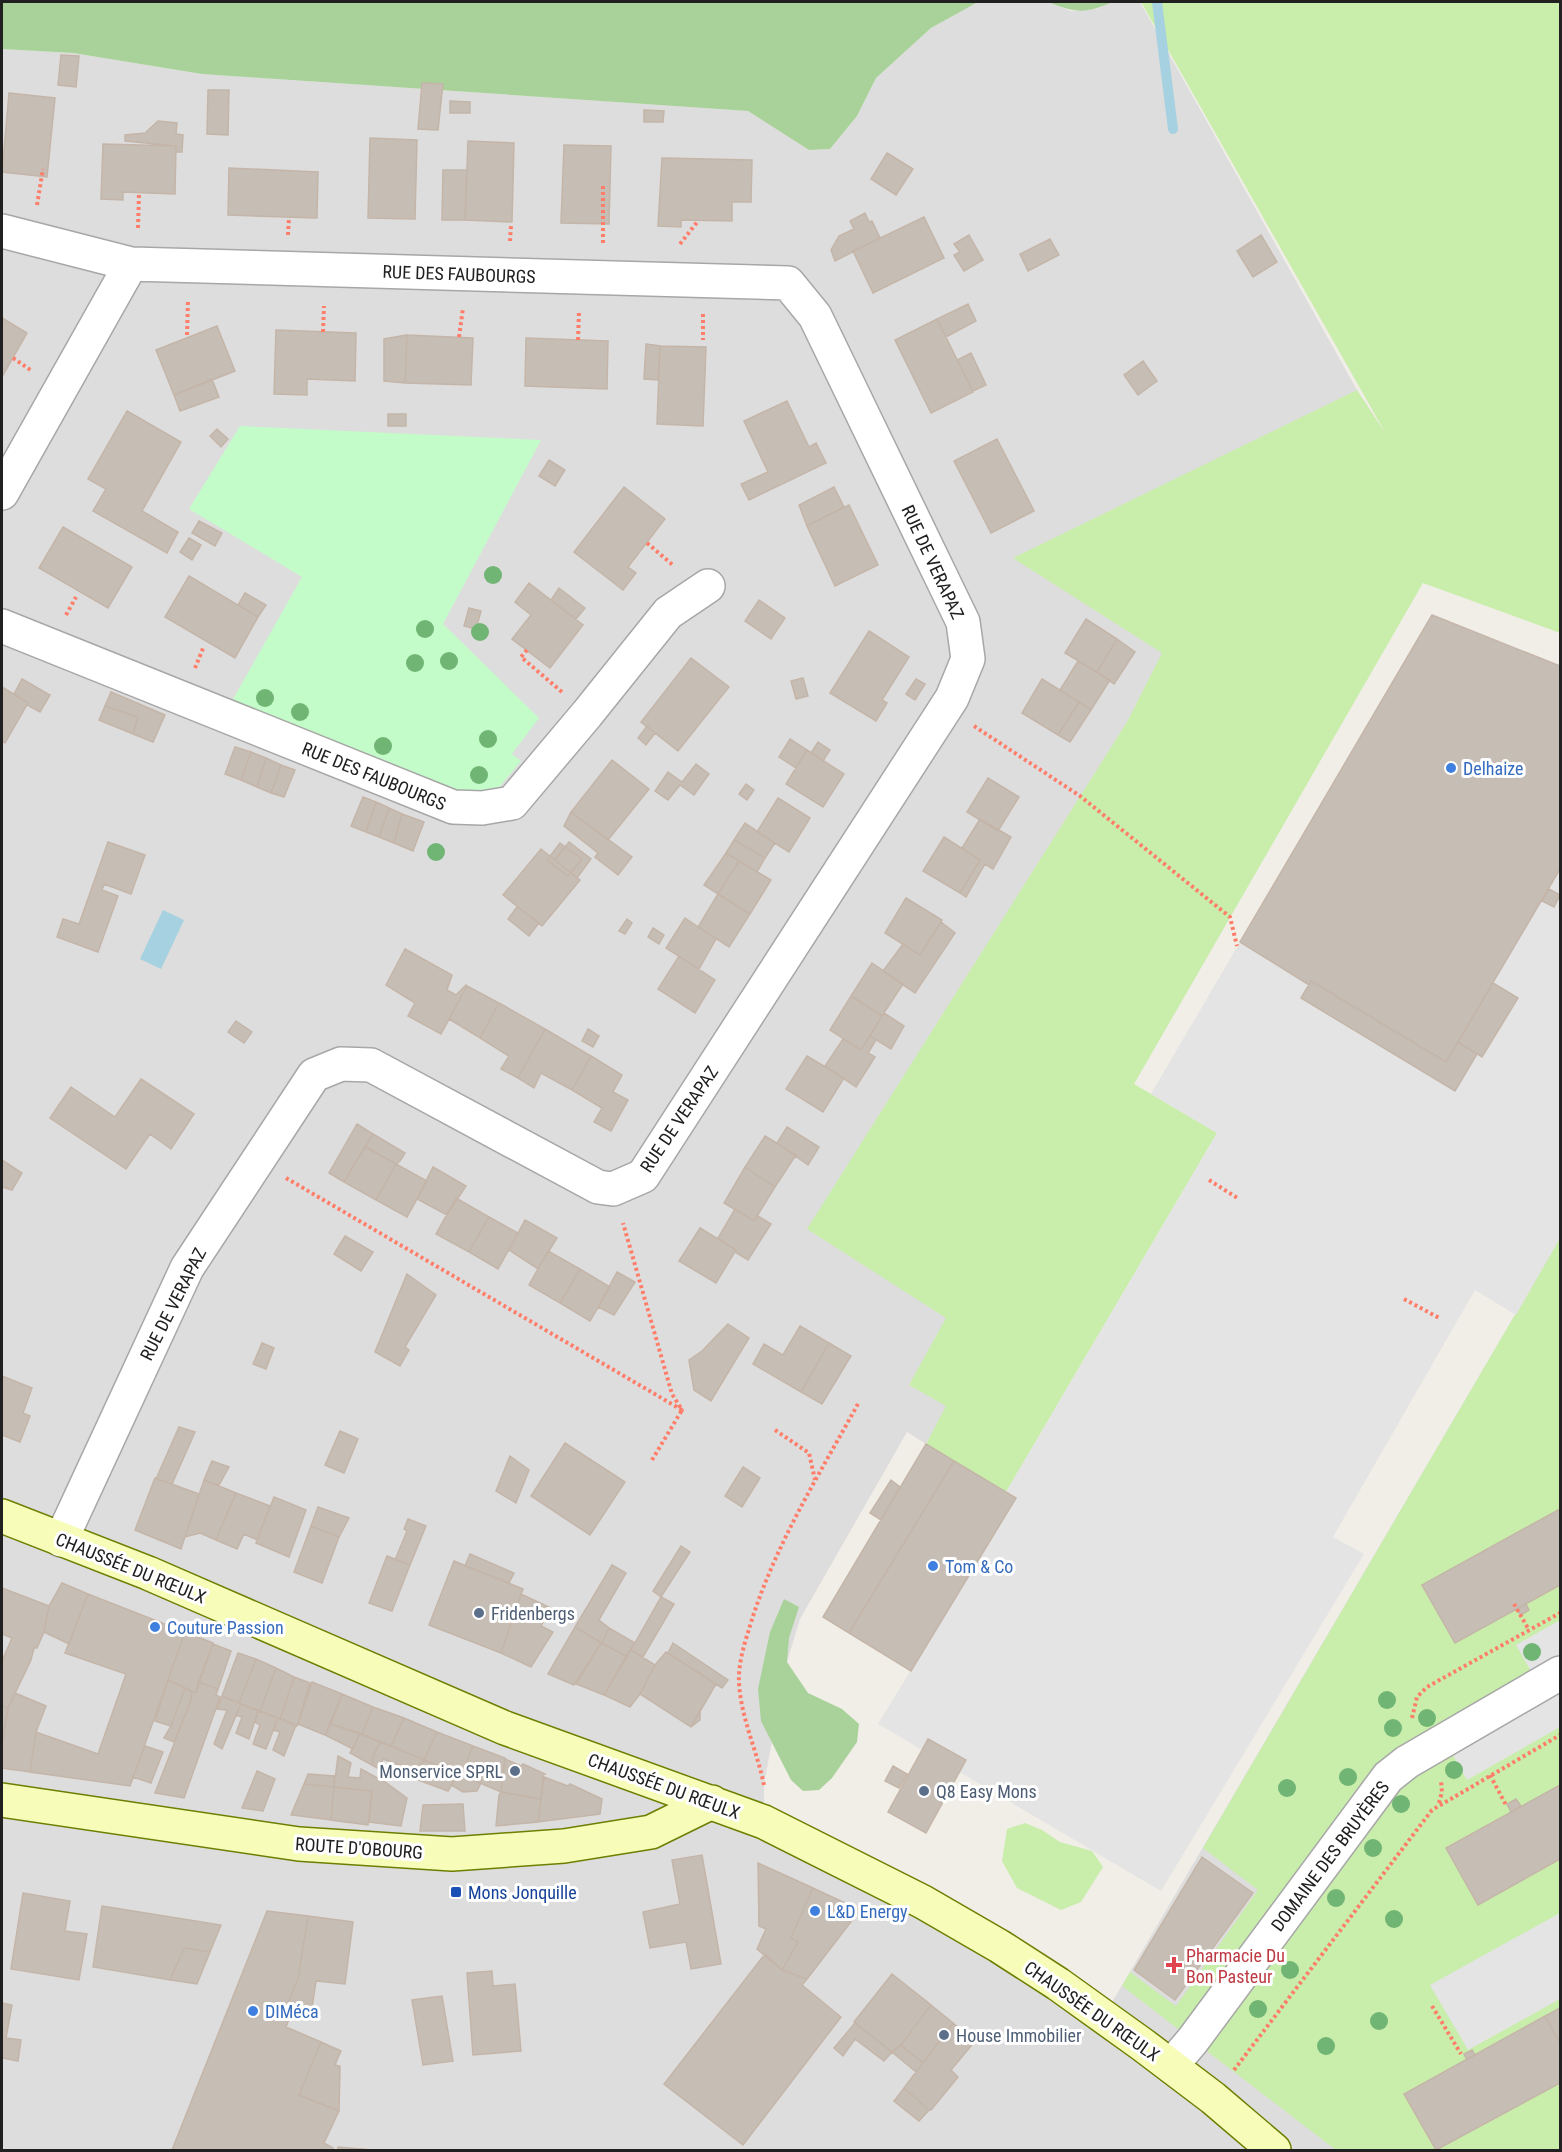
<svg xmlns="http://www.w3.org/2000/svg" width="1562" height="2152" font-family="'Roboto Condensed',sans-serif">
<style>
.residential{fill:#dedddd}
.grass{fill:#c9edab}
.forest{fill:#a9d29a}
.park{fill:#c3fcc9}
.parking{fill:#e4e4e4}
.water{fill:#a5d1e0}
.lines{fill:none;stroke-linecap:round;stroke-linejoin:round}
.stream{stroke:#a5d1e0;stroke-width:10}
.building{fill:#c6beb5;stroke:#c4b5a8;stroke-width:1.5}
.minor-casing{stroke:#a7a7a7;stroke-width:36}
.secondary-casing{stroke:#6d7f00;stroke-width:36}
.path{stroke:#ff7e6a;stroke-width:4;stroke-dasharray:3 3;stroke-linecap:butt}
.minor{stroke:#fff;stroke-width:33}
.secondary{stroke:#f7fcb9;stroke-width:33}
.tree{fill:#70b574}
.shop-dot{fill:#3f7fe0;stroke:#fff;stroke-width:2}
.service-dot{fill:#5c6f8a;stroke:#fff;stroke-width:2}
.transit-dot{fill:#1a4fb4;stroke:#fff;stroke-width:2}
.health-dot{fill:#e0444e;stroke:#fff;stroke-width:2}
.labels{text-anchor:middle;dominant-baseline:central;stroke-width:6;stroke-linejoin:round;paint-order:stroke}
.street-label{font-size:18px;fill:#202020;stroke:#fff}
.shop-label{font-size:18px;fill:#366cbe;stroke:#fff;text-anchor:start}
.service-label{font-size:18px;fill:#4e5e75;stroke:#fff;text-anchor:start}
.transit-label{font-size:18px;fill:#164399;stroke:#fff;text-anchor:start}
.health-label{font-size:18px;fill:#be3a42;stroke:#fff;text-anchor:start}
</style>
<rect width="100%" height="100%" fill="#f1eee7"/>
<path class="residential" d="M978,2H1048L1071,11L1096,9L1113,2H1140L1357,390L1394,448L1230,917L926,1444L907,1432L800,1619L787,1662L764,1784V1822L1104,2016L1560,1238V2150H2V49L73,53L202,74L748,111L809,150L830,149L857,116L876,78L931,28Z"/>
<path class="grass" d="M1141,2H1560V633L1423,583L1134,1084L1217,1133L1006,1492L926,1444L946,1406L909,1385L946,1318L807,1229L1127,722L1162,653L1013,558L1357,390L1386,434Z
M1560,1238V2150H1336L1122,1986L1130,1972L1176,2006L1258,1890L1203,1848Z
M1025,1823L1042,1830L1060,1842L1092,1851L1103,1867L1081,1902L1061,1910L1017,1888L1002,1861L1007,1829Z"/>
<path class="forest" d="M2,2H978L931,28L876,78L857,116L830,149L809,150L748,111L202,74L73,53L2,49Z
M1048,2H1113C1085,14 1076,13 1048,2Z
M784,1599L799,1607L789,1638L787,1662L808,1693L842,1709L859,1724L857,1742L832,1778L819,1790L803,1791L791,1780L761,1721L758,1689L770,1632Z"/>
<path class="park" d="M240,426L541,440L443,624L539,718L512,754L521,761L496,791L456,793L232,701L302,577L189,509Z"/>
<path class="parking" d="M1560,870V1238L1516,1315L1475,1290L1333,1537L1364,1554L1161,1891L878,1724L1016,1498L1006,1492L1217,1133L1151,1094L1240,942L1309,985L1301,998L1455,1090L1477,1054L1483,1056L1518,998L1493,983Z
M1560,1620V1727L1467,1780L1444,1740L1539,1685L1516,1645Z
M1560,1913V1999L1468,2050L1430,1985Z"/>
<path class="water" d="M163,910L184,920L161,969L140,959Z"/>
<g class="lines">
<path class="stream" d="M1157,2L1173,129"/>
</g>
<path class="building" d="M61,55L79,56L76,87L58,85Z
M422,83L443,84L438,130L418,129Z
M208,90H229L228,135L207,134Z
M9,93L55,98L47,177L2,172Z
M450,101L470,102V113H450Z
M644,110L664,111L663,122H644Z
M158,121L177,123L176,134L183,135L182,152H176V146L125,141V135L145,133Z
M370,138L417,140L415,219L368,218Z
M468,141L514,143L512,222L465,220Z
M103,144L176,146L175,194L123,192V200L101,199Z
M564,145L611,146L609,224L561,223Z
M887,153L913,169L896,195L871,179Z
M662,158L752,160L751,202H732V221L681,220V227L658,226Z
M229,168L318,172L317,218L228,215Z
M443,170H467L465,220H442Z
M865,213L869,222L872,221L880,238L835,261L831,250L839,236L854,229L850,221Z
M924,217L944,258L873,293L853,251Z
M969,235L983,260L964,271L954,255L960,252L954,244Z
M1261,235L1277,262L1253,277L1237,251Z
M1050,239L1059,255L1028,271L1020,254Z
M968,304L976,321L946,337L937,319Z
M2,318L27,333L2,377Z
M937,319L973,392L931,413L895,340Z
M217,326L235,371L174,395L156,350Z
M276,330L356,333L355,381L307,379V395L274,394Z
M407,335L473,338L471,385L405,383Z
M407,335L405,383L384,381V339Z
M526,338L608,341L607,389L525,386Z
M646,344L660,346L658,380L644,379Z
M660,346L706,347L703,426L657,424Z
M971,353L986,385L973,391L957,360Z
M1143,361L1157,381L1138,395L1124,375Z
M212,379L219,397L180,411L174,395Z
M787,401L809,447L816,443L826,463L749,500L741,484L768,472L744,421Z
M127,411L181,442L142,511L178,532L167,553L93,511L106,489L88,479Z
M388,414H406V426H388Z
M217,429L228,439L221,447L210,436Z
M997,439L1034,511L991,533L954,461Z
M549,460L565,470L555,486L539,476Z
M624,487L665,519L628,567L636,573L623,590L574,552Z
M834,487L844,507L807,526L799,505Z
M849,505L878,565L835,586L807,526Z
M199,521L222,533L215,546L192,533Z
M63,527L132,567L108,608L39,568Z
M189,538L201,545L192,560L180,552Z
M189,576L258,617L235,658L165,617Z
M529,583L583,625L550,668L512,639L531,615L515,602Z
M559,588L585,608L576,619L551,600Z
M245,593L266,605L258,617L238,605Z
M759,600L785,618L771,639L745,621Z
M469,608L481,611L476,629L464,626Z
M1432,615L1560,666V869L1446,1062L1311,981L1309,985L1240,942Z
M1086,619L1117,639L1097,672L1065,653Z
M869,631L909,657L882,700L887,703L876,721L830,693Z
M1117,639L1135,652L1114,684L1097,672Z
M691,658L729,687L678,751L641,722Z
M1078,661L1110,680L1091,710L1060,690Z
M803,678L808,696L796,699L791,681Z
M22,679L50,695L40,712L27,705L28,703L14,694Z
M916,679L925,684L915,700L906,694Z
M1042,679L1079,702L1058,735L1022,713Z
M2,687L28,703L5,743L2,741Z
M111,692L165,715L153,742L133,734L138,717L105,706Z
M1079,702L1091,710L1070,742L1058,735Z
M105,706L138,717L133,734L99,720Z
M647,726L655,733L646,745L638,738Z
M790,739L807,750L796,768L779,757Z
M818,742L830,750L823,761L811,753Z
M235,747L251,752L241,780L225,774Z
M807,750L844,774L823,807L786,784Z
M251,752L266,758L257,787L241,780Z
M266,758L281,765L271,793L257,787Z
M612,760L649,789L608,840L571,812Z
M696,764L709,774L694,795L680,785L668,800L655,791L668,772L682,782Z
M281,765L295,770L284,797L271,793Z
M988,778L1019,797L998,831L967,812Z
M746,784L754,790L747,800L739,794Z
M363,797L376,802L366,832L351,826Z
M778,798L810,818L789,852L757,832Z
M376,802L389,808L379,837L366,832Z
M389,808L402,814L394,843L379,837Z
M571,812L632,857L618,875L595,857L598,853L564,826Z
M402,814L424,822L413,851L394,843Z
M980,819L1011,837L993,869L985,864L966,897L960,893L980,860L962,848Z
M745,823L775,843L765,858L734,840Z
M944,837L980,860L960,893L923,871Z
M734,840L765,858L757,872L726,853Z
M108,842L145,855L131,894L104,884L102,890L118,896L98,952L57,937L63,919L79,924Z
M569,842L591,859L577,878L555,860Z
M560,843L582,859L568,876L547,860Z
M541,849L580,880L542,926L503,895Z
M726,853L739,861L718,894L704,885Z
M739,861L771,880L750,914L718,894Z
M1549,889L1560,895L1554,907L1542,901Z
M718,894L750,914L729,947L698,927Z
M906,898L942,920L920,955L885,933Z
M517,907L539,923L529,936L508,919Z
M685,918L716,939L699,969L666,948Z
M627,919L632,923L625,934L619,931Z
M941,922L955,933L915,993L883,971L903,944L920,955Z
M653,928L664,935L659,944L648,937Z
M405,949L452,975L447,990L456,995L466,985L467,986L441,1034L408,1016L415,1003L386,985Z
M679,956L715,980L695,1013L658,989Z
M872,963L903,984L882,1016L851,996Z
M1311,981L1446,1062L1458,1042L1477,1054L1455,1091L1301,998Z
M1493,983L1518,998L1482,1057L1458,1042Z
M467,986L499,1003L480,1038L449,1019Z
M851,996L882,1016L861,1050L830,1030Z
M499,1003L545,1029L518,1078L501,1069L509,1056L480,1038Z
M884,1013L904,1026L891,1049L870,1036Z
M236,1021L252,1032L244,1043L228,1032Z
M545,1029L591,1056L572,1090L541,1073L534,1088L518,1078Z
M588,1029L599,1036L593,1047L582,1041Z
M870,1036L876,1040L868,1053L875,1057L856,1087L825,1066L843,1039L861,1050Z
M591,1056L622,1075L613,1092L628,1100L611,1131L594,1122L602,1108L572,1090Z
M807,1056L844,1078L823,1112L786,1089Z
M141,1079L194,1114L171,1149L150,1134L126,1169L50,1118L71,1087L115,1117Z
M357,1124L373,1134L344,1182L329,1173Z
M787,1127L819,1147L808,1165L777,1143Z
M373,1134L405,1153L400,1161L396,1164L365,1147Z
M765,1136L796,1155L775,1187L745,1167Z
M365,1146L396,1164L376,1200L344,1182Z
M2,1160L22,1173L12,1190L2,1187Z
M396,1164L427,1181L407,1217L376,1200Z
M433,1167L466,1186L447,1215L417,1199Z
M745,1167L775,1187L754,1221L724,1203Z
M456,1198L489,1217L469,1252L436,1234Z
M735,1209L754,1221L758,1216L771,1224L748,1260L735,1252L736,1250L718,1238Z
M489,1217L518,1233L498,1269L469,1252Z
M525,1220L557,1238L538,1269L509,1250Z
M700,1228L736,1250L716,1283L679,1261Z
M345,1236L373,1252L361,1271L334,1254Z
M548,1251L580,1269L560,1303L529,1285Z
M580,1269L610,1287L590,1321L560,1303Z
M617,1272L635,1282L614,1315L598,1307Z
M407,1274L436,1295L405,1347L409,1350L400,1366L375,1352Z
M728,1324L749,1338L711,1401L694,1390L689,1360L702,1351Z
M800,1326L829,1343L801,1392L753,1364L764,1344L783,1355Z
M262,1343L274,1348L266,1369L253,1364Z
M829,1343L851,1356L822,1404L801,1392Z
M2,1376L32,1388L23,1413L30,1416L20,1442L2,1435Z
M179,1427L195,1432L172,1484L156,1479Z
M340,1431L358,1439L344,1473L325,1465Z
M565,1443L625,1482L590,1535L531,1496Z
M926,1444L954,1461L849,1633L823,1617Z
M510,1456L529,1470L516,1503L496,1491Z
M212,1461L229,1467L219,1485L204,1480Z
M954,1461L1016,1498L911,1671L849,1633Z
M743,1467L760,1478L742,1507L725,1496Z
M155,1478L199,1494L181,1549L135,1530Z
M204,1480L236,1493L216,1540L200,1533L185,1537Z
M891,1480L900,1487L881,1520L870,1513Z
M236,1493L270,1506L257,1540L244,1534L237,1549L216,1540Z
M274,1497L306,1510L289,1557L256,1543Z
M318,1507L349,1518L339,1537L311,1526Z
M1560,1509V1585L1455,1643L1422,1585Z
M408,1519L426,1526L410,1565L395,1560L407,1531L404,1529Z
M311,1526L339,1537L322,1583L294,1572Z
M681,1546L690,1552L661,1597L653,1591Z
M470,1554L514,1573L509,1583L465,1566Z
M387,1556L410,1565L392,1611L369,1603Z
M454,1561L523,1589L501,1653L429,1625Z
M612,1565L626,1573L599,1620L609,1628L602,1643L575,1627Z
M62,1583L88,1594L69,1644L44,1632L49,1606Z
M2,1588L49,1606L44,1632L37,1648H34L31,1660L8,1708L2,1706V1661L12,1638L2,1634Z
M88,1594L185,1632L130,1786L30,1772L36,1732L98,1754L126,1674L65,1653Z
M521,1594L551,1608L541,1626L553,1632L531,1667L501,1653Z
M661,1597L674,1604L643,1657L631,1650Z
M1526,1604L1529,1610L1521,1615L1516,1609Z
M575,1627L601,1643L574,1685L548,1674Z
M609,1628L635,1643L626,1656L602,1643Z
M185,1632L213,1643L196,1693L168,1680Z
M601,1643L626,1656L604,1695L576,1684Z
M673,1643L728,1680L722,1688L668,1653Z
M213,1644L231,1651L218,1689L201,1683H198Z
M631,1650L655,1665L640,1694L630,1707L604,1695Z
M666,1652L716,1684L691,1727L640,1694L655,1665Z
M238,1653L256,1659L239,1703L222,1696Z
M256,1659L276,1668L260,1711L239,1703Z
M276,1668L294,1677L280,1719L260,1711Z
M294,1677L310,1683L297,1726L280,1719Z
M168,1680L185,1688L171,1726L155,1721Z
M312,1682L342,1694L325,1735L298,1724Z
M198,1683H201L218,1689L216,1695L220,1697L184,1798L155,1793L191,1700L192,1692L187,1689L196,1693Z
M185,1688L192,1692L191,1700L174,1742L164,1738L171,1726Z
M15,1693L46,1706L36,1732L30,1772L2,1768V1744L8,1708Z
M342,1694L373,1707L362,1734L331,1724Z
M222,1696L241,1704L222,1749L214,1744L227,1710L217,1709Z
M241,1704L258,1711L249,1739L236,1733L242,1717L236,1715Z
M2,1706L8,1708L2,1744Z
M373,1707L404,1718L391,1746L362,1734Z
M700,1710V1720L691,1727Z
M258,1711L278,1718L266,1749L253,1744L260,1725L255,1722Z
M278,1718L296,1725L284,1756L273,1750L280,1732L273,1730Z
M404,1718L437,1732L424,1760L391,1746Z
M331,1724L360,1734L353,1749L325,1735Z
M437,1732L473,1746L461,1775L424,1760Z
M360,1734L380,1742L373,1756L372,1765L350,1753Z
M928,1739L966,1760L926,1833L888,1812Z
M380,1742L391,1746L424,1760L415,1771L383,1759L379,1769L372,1765L373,1756Z
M145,1746L163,1752L151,1783L133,1777Z
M473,1746L505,1758L501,1792L461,1775Z
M338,1756L351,1763L348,1777L360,1778L361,1769L385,1782L407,1798L401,1826L369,1822L372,1791L334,1787Z
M505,1759L521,1766L523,1764L545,1774L543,1775L541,1799L501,1792Z
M424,1760L458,1774L448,1791L413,1778Z
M893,1766L907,1774L899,1788L885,1781Z
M257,1771L275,1779L263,1811L242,1808Z
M308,1774L334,1776V1787L304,1784Z
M458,1774L481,1783L477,1791L463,1792L451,1785Z
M544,1777L568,1786L570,1784L602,1799L600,1814L538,1822Z
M304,1784L334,1787L331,1820L291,1815Z
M1560,1785V1859L1478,1905L1446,1848Z
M334,1787L372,1791L368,1825L331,1820Z
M501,1792L541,1799L538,1822L496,1826L499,1795Z
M1516,1799L1521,1806L1511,1812L1507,1804Z
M463,1804L465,1831H420L423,1805Z
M702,1855L721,1964L691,1969L686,1942L650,1948L643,1912L680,1904L672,1860Z
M1202,1857L1253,1893L1175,2000L1134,1970Z
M758,1863L813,1888L791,1938L798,1942L782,1970L757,1949L766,1929L759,1926Z
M813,1888L860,1910L807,1979L782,1970L798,1942L791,1938Z
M23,1893L70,1901L65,1931L87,1934L79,1980L11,1969Z
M102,1906L221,1925L210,1952L184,1948L170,1980L93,1967Z
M267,1911L308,1916L298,1979L287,2005L292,2011L286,2027L321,2042L299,2095L339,2111L324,2143L333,2148L332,2150H172Z
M308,1916L353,1922L345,1984L316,1981L311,2015L292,2011L287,2005L298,1979Z
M184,1948L210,1952L197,1984L170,1980Z
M765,1954L782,1970L807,1979L802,1985L841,2017L743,2145L664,2084Z
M492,1971L493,1986L515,1984L521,2051L473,2055L467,1973Z
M892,1974L931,2005L901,2045L892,2052L854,2022Z
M442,1996L453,2061L423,2065L412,2000Z
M2,2003L12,2005L6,2038L21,2040L18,2061L2,2058Z
M931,2005L953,2023L923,2063L901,2045Z
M1560,2008V2043L1545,2016Z
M1545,2016L1560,2043V2083L1436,2150L1404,2094Z
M855,2023L892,2052L884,2061L855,2039L843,2056L834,2048Z
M953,2023L975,2041L951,2070L958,2077L931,2110H929L904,2088Z
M321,2042L341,2051L335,2065L340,2066L339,2111L299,2095Z
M900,2045L923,2063L916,2072L892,2052Z
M1472,2050L1475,2055L1467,2060L1464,2054Z
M904,2088L929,2110L919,2121L894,2101Z
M338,2147L372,2150H338Z"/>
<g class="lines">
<g class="minor-casing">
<path id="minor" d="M2,231L131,264L788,283L815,316L963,622L968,659L952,698L643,1176L613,1189L598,1187L371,1065L341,1064L314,1075L187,1268L61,1540
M2,493L131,264
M2,626L453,807L482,808L512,803L587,714L668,613L708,586
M1171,2066L1193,2040L1388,1777L1407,1762L1560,1673"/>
</g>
<g class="secondary-casing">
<path id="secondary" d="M2,1516L148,1573L505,1728L764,1822L923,1902L999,1946L1058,1984L1143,2045L1213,2098L1274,2150
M2,1800L299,1844L452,1854L564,1846L651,1832L712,1802"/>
</g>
<path class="path" d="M603,186V244
M37,205L43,169
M138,228L139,193
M288,235L289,217
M510,241L511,225
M680,244L698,221
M703,314V340
M323,332L324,306
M187,335L188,300
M459,337L463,308
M578,340L579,311
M13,358L32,371
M647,543L674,566
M66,615L76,597
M527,650L521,657L562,692
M195,668L204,646
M974,726L1080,796L1230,917L1237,946
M286,1178L682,1410L672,1394L623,1223
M1209,1180L1239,1199
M1404,1299L1441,1319
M775,1430L809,1453L815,1480
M652,1460L682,1410
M1514,1604L1529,1630
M1412,1718L1417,1697L1427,1687L1560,1613
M1490,1775L1506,1805
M764,1785C757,1751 741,1718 739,1683C738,1665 744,1645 749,1629C773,1548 819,1475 859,1402
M1439,1803L1442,1792L1441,1781
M1432,2006L1461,2054
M1234,2070L1432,1810L1560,1735"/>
<use href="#minor" class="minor"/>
<use href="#secondary" class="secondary"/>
</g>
<g class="tree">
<circle cx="493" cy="575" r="9"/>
<circle cx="425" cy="629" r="9"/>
<circle cx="480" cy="632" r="9"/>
<circle cx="449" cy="661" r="9"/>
<circle cx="415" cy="663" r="9"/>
<circle cx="265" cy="698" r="9"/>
<circle cx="300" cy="712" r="9"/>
<circle cx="488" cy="739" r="9"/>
<circle cx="383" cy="746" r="9"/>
<circle cx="479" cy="775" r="9"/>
<circle cx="436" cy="852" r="9"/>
<circle cx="1532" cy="1652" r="9"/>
<circle cx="1387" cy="1700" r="9"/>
<circle cx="1427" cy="1718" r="9"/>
<circle cx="1393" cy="1728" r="9"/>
<circle cx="1454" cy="1770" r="9"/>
<circle cx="1348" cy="1777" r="9"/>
<circle cx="1287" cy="1788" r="9"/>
<circle cx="1401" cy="1804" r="9"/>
<circle cx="1373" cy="1848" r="9"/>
<circle cx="1336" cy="1898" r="9"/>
<circle cx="1394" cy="1919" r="9"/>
<circle cx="1290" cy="1970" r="9"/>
<circle cx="1258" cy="2009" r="9"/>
<circle cx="1379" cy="2021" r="9"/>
<circle cx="1326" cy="2046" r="9"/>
</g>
<g class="shop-dot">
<circle cx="1451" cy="768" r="6"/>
<circle cx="933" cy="1566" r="6"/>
<circle cx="155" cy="1627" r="6"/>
<circle cx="815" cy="1911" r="6"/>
<circle cx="253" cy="2011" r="6"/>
</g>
<g class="service-dot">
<circle cx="479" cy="1613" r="6"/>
<circle cx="515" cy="1771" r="6"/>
<circle cx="924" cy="1791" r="6"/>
<circle cx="944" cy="2035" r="6"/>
</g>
<rect class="transit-dot" x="450" y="1886" width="12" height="12" rx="3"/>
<path class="health-dot" d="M1171 1956h6v6h6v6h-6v6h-6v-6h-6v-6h6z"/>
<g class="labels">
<g class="street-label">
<text transform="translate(459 274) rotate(2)">RUE DES FAUBOURGS</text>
<text transform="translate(933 562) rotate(65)">RUE DE VERAPAZ</text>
<text transform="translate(374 776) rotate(22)">RUE DES FAUBOURGS</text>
<text transform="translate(679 1119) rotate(-56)">RUE DE VERAPAZ</text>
<text transform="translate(173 1304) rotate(-63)">RUE DE VERAPAZ</text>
<text transform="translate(131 1568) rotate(22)">CHAUSSÉE DU RŒULX</text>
<text transform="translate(664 1786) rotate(20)">CHAUSSÉE DU RŒULX</text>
<text transform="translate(359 1848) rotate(4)">ROUTE D'OBOURG</text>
<text transform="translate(1330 1856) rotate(-53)">DOMAINE DES BRUYÈRES</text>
<text transform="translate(1092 2011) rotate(35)">CHAUSSÉE DU RŒULX</text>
</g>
<g class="shop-label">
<text x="1463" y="768">Delhaize</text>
<text x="945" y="1566">Tom &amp; Co</text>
<text x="167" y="1627">Couture Passion</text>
<text x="827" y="1911">L&amp;D Energy</text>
<text x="265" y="2011">DIMéca</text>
</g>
<g class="service-label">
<text x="491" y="1613">Fridenbergs</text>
<text x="503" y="1771" text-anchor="end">Monservice SPRL</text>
<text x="936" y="1791">Q8 Easy Mons</text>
<text x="956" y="2035">House Immobilier</text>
</g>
<g class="transit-label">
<text x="468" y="1892">Mons Jonquille</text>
</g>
<g class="health-label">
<text x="1186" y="1955">Pharmacie Du<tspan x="1186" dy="21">Bon Pasteur</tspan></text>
</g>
</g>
<rect width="1562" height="2152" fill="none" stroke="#202020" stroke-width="6"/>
</svg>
